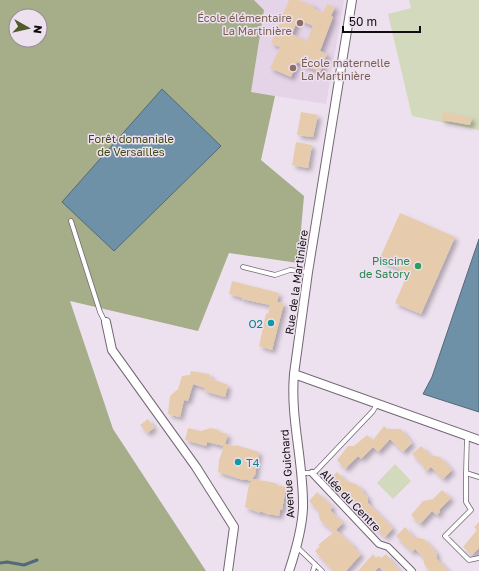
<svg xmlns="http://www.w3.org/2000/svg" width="479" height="571" font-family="'Golos Text',sans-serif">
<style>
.built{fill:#e5d3e7}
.green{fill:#d2d9bc}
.forest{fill:#a5ad89;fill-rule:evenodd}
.water{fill:#6f91a7;stroke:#526979}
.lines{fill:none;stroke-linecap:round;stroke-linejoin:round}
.stream{stroke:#526979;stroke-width:3}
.building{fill:#e6ccad;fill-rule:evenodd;filter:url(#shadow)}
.service-casing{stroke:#726773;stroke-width:5.5}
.pedestrian-casing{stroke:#726773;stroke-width:8}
.minor-casing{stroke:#726773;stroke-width:10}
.service{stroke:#fff;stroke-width:4}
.pedestrian{stroke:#fff;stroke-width:6}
.minor{stroke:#fff;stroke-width:8}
.education-dot{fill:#8d6e63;stroke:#eee1ef;stroke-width:1.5}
.leisure-dot{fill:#2e9e5b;stroke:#eee1ef;stroke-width:1.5}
.culture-dot{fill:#0f9aa8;stroke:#eee1ef;stroke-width:1.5}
.labels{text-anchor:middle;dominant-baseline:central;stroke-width:3;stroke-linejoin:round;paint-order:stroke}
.education-label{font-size:11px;fill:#785e54;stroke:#eee1ef;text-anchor:end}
.park-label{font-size:11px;fill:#3f480d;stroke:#eee1ef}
.leisure-label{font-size:11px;fill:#27864d;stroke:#eee1ef;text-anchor:end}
.street-label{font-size:11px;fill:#0f0b0f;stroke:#eee1ef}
.culture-label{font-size:11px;fill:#0d838f;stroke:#eee1ef;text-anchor:end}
</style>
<defs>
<filter id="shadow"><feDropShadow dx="3.5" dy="3.5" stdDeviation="2" flood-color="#0004"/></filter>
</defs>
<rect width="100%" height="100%" fill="#eee1ef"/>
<path class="built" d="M254,0H344L326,104L251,92L264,10Z"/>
<path class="green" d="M409,0H479V130L412,116L388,14L411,8Z
M395,464L411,481L393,499L377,483Z"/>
<path class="forest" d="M0,0H254L264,10L251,92L275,96L261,160L304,196L298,263L229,253L198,331L70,301L113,429L206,571H0ZM16,16H40V40H16Z"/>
<path class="water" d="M162,89L221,146L114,251L62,202Z
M479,239V412L423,394L432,377Z"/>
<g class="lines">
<path class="stream" d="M0,563L7,562L24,565L37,560"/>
</g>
<path class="building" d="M289,0H298L314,6L313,8L323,13L327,4L335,7L331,16L333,17L320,51L327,54L320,72L297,62L291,77L270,68L280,47L271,43ZM298,19L313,26L307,41L292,34Z
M301,112L318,115L313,137L297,135Z
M443,112L472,118L470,125L441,120Z
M296,142L312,145L308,168L292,165Z
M400,213L455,237L421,314L395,303L408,273L379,260Z
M232,281L279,293L277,302L284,303L272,350L259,346L266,313L268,314L270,305L242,299L243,298L229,294Z
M191,371L209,374L212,379L228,385L225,397L204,391L205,388L193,384L188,401L184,400L180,417L168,414L170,396L178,389L182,376L190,375Z
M148,419L154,428L147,433L140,425Z
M384,426L387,429H401L412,443L403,452L390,439L378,452L373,447L361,459L358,456L345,469L337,460L348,446H354L367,435L373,440Z
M188,428L201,431L211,428L219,430V432L228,434L225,444L235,446L236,445L259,452L255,475L252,479L276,483V485L286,487L282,510H280L279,516L270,514V515L260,511V513L245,507L249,484L252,481L243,479V480L218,472L219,460L224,446L207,442L206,446L185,440Z
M421,446L430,455L440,457L452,470L443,479L431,467L426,471L423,468L424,466L412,454Z
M337,472L346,481L356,484L363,490L362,491L368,497V503L393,528L385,537L362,516L363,515L356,509V503L347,494L344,497L328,481Z
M442,490L451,498L439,510L440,512L437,515L432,511L420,524L411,515L423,501L433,499Z
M317,492L333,507L330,510L343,523L336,530L354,546L353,547L361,554L346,571H333L315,551L320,546L318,545L334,532L320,520L318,510L309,501Z
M479,522V548L472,555L463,547L477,530L474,527Z
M405,527L414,537L424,539L436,552L437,559L449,571H430L424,564V558L415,549L412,552L396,536Z
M373,554L376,558L379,556L381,558L386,554L400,571H383L379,567L375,571H358Z"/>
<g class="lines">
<g class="service-casing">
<path id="service" d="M71,221L100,312L105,322
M243,267L275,275L290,270L308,272
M467,436L466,473L479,477
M300,473H312L316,471L373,411L377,404
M466,473V502L471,510L445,536L469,560L479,558
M297,547L322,571
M313,571L315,564"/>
</g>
<g class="pedestrian-casing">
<path id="pedestrian" d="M312,473L379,544L388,547L412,571"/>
</g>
<g class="minor-casing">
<path id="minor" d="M352,0L308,272L294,374L479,440
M106,322L112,350L196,467L234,527L228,571
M289,571C296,550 302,530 303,508C304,463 290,419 294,374"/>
</g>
<use href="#service" class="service"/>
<use href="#pedestrian" class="pedestrian"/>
<use href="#minor" class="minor"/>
</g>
<g class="education-dot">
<circle cx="300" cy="23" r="4"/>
<circle cx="293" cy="68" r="4"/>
</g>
<circle class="leisure-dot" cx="418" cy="266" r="4"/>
<g class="culture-dot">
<circle cx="271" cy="323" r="4"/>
<circle cx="238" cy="462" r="4"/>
</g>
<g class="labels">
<g class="education-label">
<text x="292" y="17">École élémentaire<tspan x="292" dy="13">La Martinière</tspan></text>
<text x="301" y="62" text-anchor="start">École maternelle<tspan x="301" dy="13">La Martinière</tspan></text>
</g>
<g class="park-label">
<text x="131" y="138">Forêt domaniale<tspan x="131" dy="13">de Versailles</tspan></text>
</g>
<g class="leisure-label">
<text x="410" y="260">Piscine<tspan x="410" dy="13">de Satory</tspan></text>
</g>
<g class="street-label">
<text transform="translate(296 282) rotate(-82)">Rue de la Martinière</text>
<text transform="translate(287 474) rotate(-94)">Avenue Guichard</text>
<text transform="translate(351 500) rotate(46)">Allée du Centre</text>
</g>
<g class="culture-label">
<text x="263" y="323">O2</text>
<text x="246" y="462" text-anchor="start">T4</text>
</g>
</g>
<g transform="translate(28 28) rotate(98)"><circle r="19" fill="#eee1ef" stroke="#958b95"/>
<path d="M0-3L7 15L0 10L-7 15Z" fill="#525b2a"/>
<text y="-6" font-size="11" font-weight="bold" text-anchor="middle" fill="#0f0b0f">N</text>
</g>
<path d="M343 26v6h77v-6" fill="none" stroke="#0f0b0f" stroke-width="2"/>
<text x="349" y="26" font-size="12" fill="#0f0b0f" stroke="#eee1ef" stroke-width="3" paint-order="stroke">50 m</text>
</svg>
